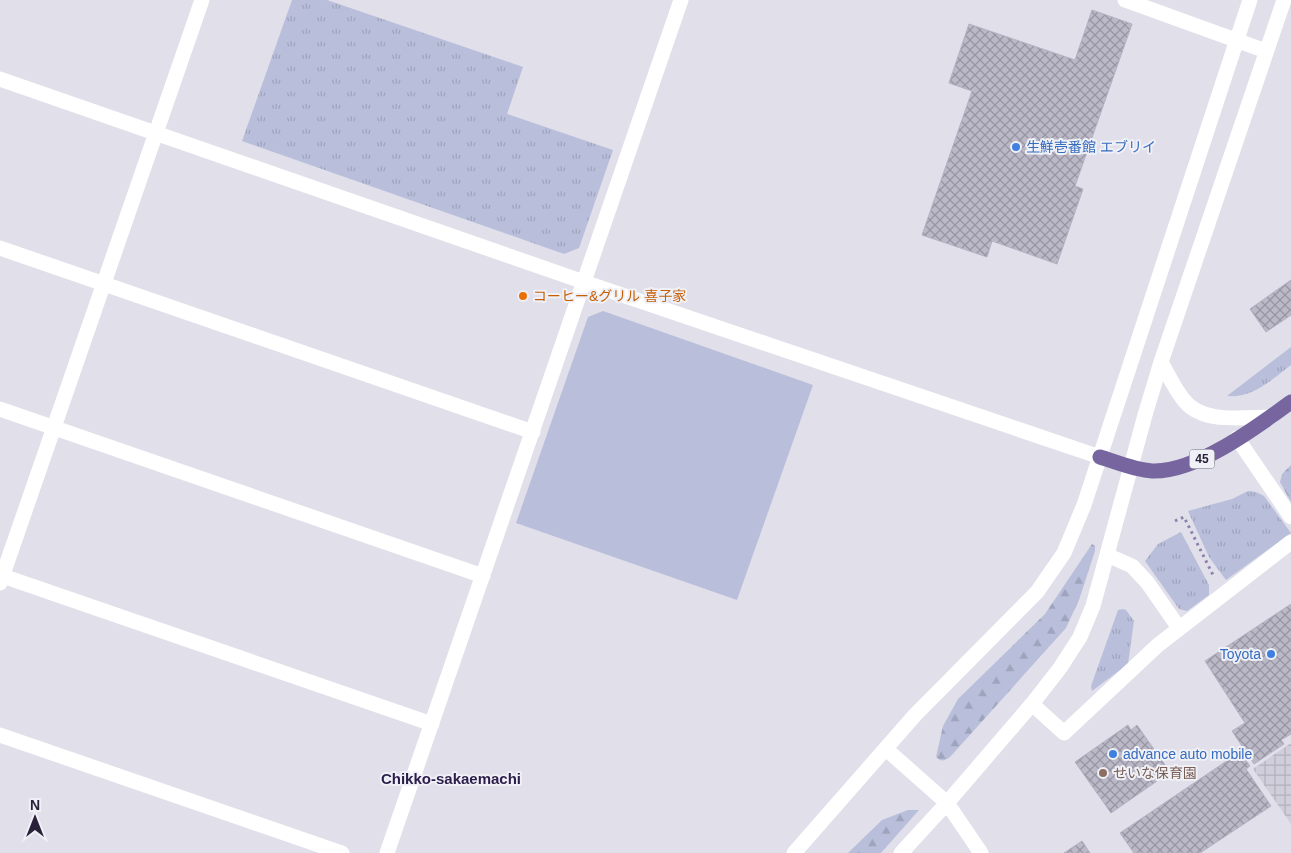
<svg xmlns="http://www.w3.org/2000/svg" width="1291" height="853" font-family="Arial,'Noto Sans JP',sans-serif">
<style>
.industrial{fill:url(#industrial-grid)}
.grass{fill:url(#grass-tufts)}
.forest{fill:url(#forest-firs)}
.park{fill:#b9bfdb}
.building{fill:url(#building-cross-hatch);stroke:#b4b2c3}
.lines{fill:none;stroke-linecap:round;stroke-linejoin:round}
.path{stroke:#8b81ac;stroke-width:3;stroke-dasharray:2.5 4;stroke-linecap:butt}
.minor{stroke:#fff;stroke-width:15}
.major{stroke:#76659e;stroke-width:15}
.shop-dot{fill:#3f7fe0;stroke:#f0f0f7;stroke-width:2}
.food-dot{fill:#e8710a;stroke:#f0f0f7;stroke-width:2}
.education-dot{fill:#8d6e63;stroke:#f0f0f7;stroke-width:2}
.labels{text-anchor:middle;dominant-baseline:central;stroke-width:4;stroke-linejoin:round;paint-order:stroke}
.shield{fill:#f0f0f7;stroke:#645f72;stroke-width:1}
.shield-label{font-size:12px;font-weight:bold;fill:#282139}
.shop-label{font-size:14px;fill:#366cbe;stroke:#f0f0f7;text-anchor:start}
.food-label{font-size:14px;fill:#c56008;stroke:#f0f0f7;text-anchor:start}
.education-label{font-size:14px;fill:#785e54;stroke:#f0f0f7;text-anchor:start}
.neighbourhood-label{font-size:15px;font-weight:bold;fill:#2b1e4a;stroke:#f0f0f7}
</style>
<defs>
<pattern id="industrial-grid" width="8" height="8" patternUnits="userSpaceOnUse" patternTransform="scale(1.25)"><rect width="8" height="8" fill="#cfceda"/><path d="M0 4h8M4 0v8" fill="none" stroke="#b2b1bc"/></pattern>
<pattern id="grass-tufts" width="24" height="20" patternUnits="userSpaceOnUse" patternTransform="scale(1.25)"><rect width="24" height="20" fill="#b9bfdb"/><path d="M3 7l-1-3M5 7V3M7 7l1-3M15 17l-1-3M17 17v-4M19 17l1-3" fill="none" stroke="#9fa4bd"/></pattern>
<pattern id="forest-firs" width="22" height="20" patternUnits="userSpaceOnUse" patternTransform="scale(1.25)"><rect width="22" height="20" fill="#b9bfdb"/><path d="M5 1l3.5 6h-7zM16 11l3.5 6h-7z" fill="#9fa4bd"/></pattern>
<pattern id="building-cross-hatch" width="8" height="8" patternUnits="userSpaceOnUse" patternTransform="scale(1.25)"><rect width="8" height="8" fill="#bbb8c7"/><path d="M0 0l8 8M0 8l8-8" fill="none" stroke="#9895a3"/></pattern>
</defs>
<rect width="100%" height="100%" fill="#e0dfea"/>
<path class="industrial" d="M1291,743V824L1253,769Z"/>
<path class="grass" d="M292,0H327L523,67L507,114L613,150L579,248L564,254L242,141Z
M1291,347V365C1271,380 1253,398 1227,396Z
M1248,491L1256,492L1264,496L1291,533L1226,580L1209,557L1188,511L1232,499Z
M1181,532L1209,585V595L1187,611L1179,609L1145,561L1158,544Z
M1123,609L1126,610L1134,621L1128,664L1092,691L1091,686L1118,610Z"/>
<path class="forest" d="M1291,465V502L1280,482L1282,474Z
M1092,544L1095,546V551L1079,600L1066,628L950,757C944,761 941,762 936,757L943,726L958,699L1045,614Z
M908,810H919L881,853H848L882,820Z"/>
<path class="park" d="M603,311L813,385L737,600L516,523L588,317Z"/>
<path class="building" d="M1092,10L1132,24L1075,186L1083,189L1057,264L992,241L987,257L922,235L972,91L949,83L969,24L1075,60Z
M1291,280V315L1266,332L1250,309Z
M1291,604V734L1281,740L1284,744L1254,764L1232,731L1245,723L1205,661Z
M1128,725L1131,730L1137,725L1170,772L1111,813L1075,762Z
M1240,752L1250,766L1246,769L1271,806L1200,853H1134L1120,833Z
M1082,841L1090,853H1064Z"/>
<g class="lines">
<path class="path" d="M1175,521L1184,517L1214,577"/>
<path class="minor" d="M1125,0L1266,51
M0,79L584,282L1100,457
M0,248L533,432
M1161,362C1168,374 1174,388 1183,399C1202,425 1243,417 1271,417
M0,409L483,576
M1237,438L1291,517
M1107,555L1132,566L1147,582L1179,628
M0,575L432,724
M0,583L202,0
M1032,704L1064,733L1158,645L1291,542
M0,735L342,853
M886,749L947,803L981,853
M387,853L681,0
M794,853L915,715L1037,592L1064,553L1084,505L1250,0
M901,853L947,803L1032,704L1060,668L1080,637L1093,606L1145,415L1161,362L1284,0"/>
<path class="major" d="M1100,457C1116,462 1135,470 1152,471C1195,473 1257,427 1291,402"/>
</g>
<g class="shop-dot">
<circle cx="1016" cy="147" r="5"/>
<circle cx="1271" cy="654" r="5"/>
<circle cx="1113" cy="754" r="5"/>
</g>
<circle class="food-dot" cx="523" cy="296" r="5"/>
<circle class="education-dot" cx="1103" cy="773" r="5"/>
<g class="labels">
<rect class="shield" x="1189.5" y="449.5" width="25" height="19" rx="4"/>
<g class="shield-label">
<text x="1202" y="459">45</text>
</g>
<g class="shop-label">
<text x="1026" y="147">生鮮壱番館 エブリイ</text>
<text x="1261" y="654" text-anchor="end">Toyota</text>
<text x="1123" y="754">advance auto mobile</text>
</g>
<g class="food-label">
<text x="533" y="296">コーヒー&amp;グリル 喜子家</text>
</g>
<g class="education-label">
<text x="1113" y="773">せいな保育園</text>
</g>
<g class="neighbourhood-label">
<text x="451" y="778">Chikko-sakaemachi</text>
</g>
</g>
<g transform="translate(35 818)" stroke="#f0f0f7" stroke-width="4" paint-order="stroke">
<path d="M0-4L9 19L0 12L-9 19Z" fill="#282139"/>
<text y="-8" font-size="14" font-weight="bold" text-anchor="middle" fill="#282139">N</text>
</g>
</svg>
